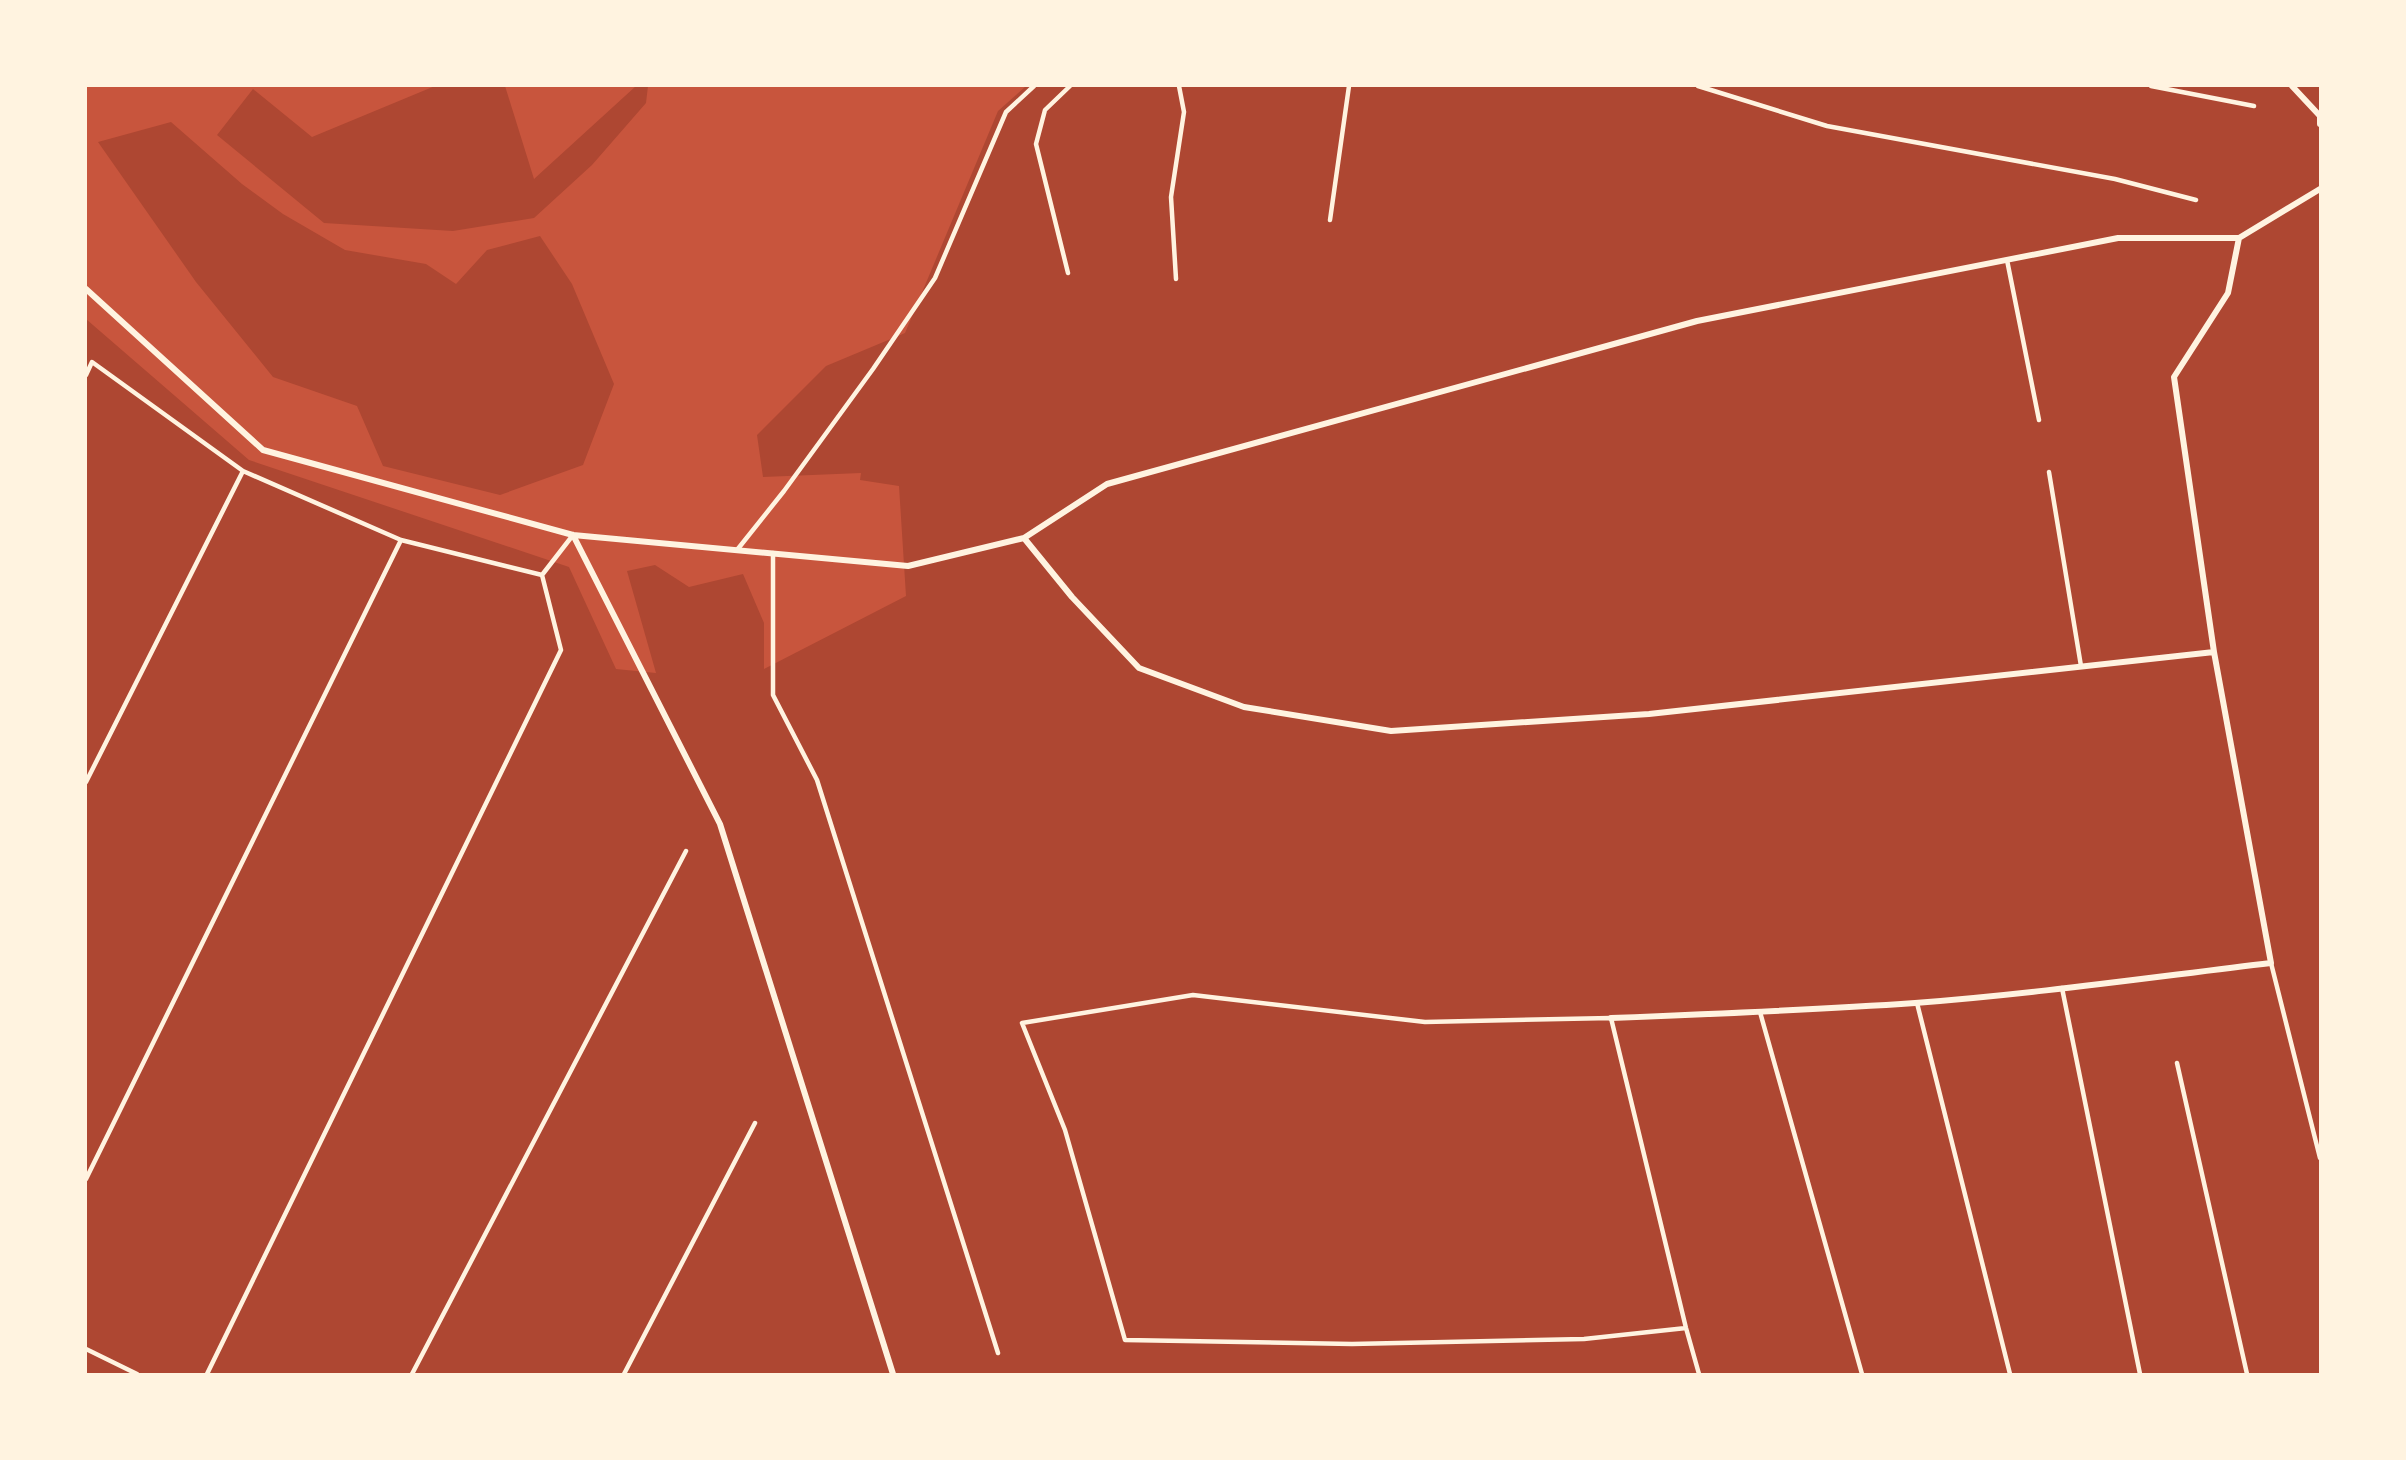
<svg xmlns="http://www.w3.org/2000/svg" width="2406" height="1460" font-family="'Fira Sans Condensed',sans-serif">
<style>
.green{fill:#ae4732}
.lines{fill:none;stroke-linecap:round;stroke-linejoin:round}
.service{stroke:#fff3e0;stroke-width:4.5}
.minor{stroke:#fff3e0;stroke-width:6}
</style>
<rect width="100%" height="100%" fill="#c8553d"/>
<path class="green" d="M435,86H505L534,179L636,86H648L646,103L592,165L534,218L453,231L324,223L217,135L253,89L312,137Z
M1026,86H2320V1374H86V319L249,460L569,567L616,669L656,673L627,571L655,565L689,587L743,574L764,623V669L906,596L899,486L860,480L861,473L763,477L757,435L826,366L905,333L998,111Z
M171,122L242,184L283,214L345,250L426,264L456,284L487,250L540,236L572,284L614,384L583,465L500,495L383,466L357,406L273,377L196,282L98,142Z"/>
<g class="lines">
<path class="service" d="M1698,86L1827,126L2115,179L2196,200
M2151,86L2254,106
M1330,220L1349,86
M2007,260L2039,420
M1068,273L1036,144L1045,110L1070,86
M1176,279L1171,197L1184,112L1179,86
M86,375L92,362L243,471L401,540L542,575L573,535
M2049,472L2081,666
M737,550L784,491L873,369L935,278L1006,112L1034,86
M773,553V695L817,780L998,1353
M86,782L243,471
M2271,963L2320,1158
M2062,988L2140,1374
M1917,1003L2010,1374
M1760,1012L1862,1374
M2177,1063L2247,1374
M86,1179L401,540
M1686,1328L1584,1339L1352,1344L1125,1340L1065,1130L1022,1023L1193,995L1425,1022L1611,1018L1686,1328L1699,1374
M86,1349L137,1374
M207,1374L561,650L542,575
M412,1374L686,851
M624,1374L755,1123"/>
<path class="minor" d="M2292,86L2320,116V124
M86,289L263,450L573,535L908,566L1024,538L1107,484L1697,321L2118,238H2239L2320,189
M573,535L720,824L893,1374
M1024,538L1072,597L1139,668L1244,707L1391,731L1649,714L2214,652L2174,377L2228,293L2239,238
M1611,1018C1713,1014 1814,1010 1915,1003C2034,994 2153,977 2271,963L2214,652"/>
</g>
<rect width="2406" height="1460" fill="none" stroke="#fff3e0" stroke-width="174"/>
</svg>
